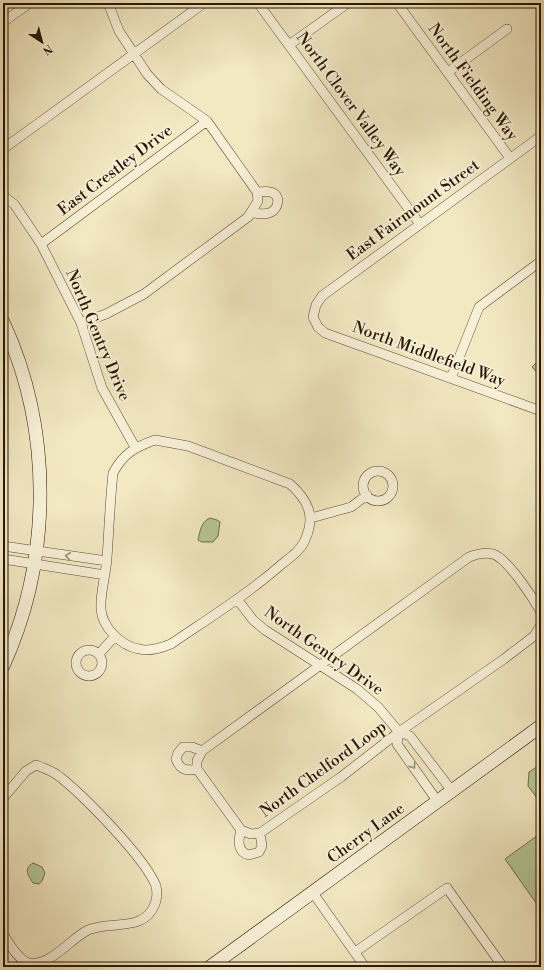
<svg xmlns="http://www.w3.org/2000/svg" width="544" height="970" font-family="'Libre Bodoni',serif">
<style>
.green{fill:#b5c798;stroke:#706e4c}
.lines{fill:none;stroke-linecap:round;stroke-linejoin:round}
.street-casing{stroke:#5c4a30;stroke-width:10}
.secondary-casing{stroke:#2a1600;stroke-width:14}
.street{stroke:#f7f0d7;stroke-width:9}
.secondary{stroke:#f7f0d7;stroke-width:13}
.oneway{stroke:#9b8e76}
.labels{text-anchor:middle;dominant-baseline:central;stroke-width:4;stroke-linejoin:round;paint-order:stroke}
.street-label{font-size:16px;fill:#2a1600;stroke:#f7f0d7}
</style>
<rect width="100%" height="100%" fill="#f2e8c2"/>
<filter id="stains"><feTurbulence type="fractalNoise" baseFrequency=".005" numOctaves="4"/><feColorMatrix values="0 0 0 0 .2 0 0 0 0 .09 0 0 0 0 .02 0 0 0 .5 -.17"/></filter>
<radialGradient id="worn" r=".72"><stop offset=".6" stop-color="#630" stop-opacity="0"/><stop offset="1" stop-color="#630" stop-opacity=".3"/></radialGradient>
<path class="green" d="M541,358V377L532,367Z
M210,518L217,520L220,522L218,536L213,542H202L198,540C200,531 201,522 210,518Z
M541,764V803L528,786L529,772Z
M541,833V910L505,859Z
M33,863L42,867L45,873L42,881L39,884L33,883C28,875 23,869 33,863Z"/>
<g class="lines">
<g class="street-casing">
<path id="street" d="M258,3L419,223
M397,3L510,158
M3,22L30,3
M289,45L348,3
M448,72L507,29
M541,136L322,296L316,305L313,317L318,327L325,333L541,411
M3,149L204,3
M3,196L14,204L41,244L81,323L102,388L135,447
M253,213C258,213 264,215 269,213C279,210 282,194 270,192C266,191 261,192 257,192
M41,244L207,121
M81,323L106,314L144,294L248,217L258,201L257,192L207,121L161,89L147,74L119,31L108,3
M451,378L479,307L541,261
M155,440L188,446L290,484C308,500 316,516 305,540C301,550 291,557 282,564C248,594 209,618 171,644C161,648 149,652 139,649C121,646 102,627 101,609C100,592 106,575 107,558C109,529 110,501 113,473C123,454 135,447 155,440Z
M363 486a15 15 0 1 1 30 0a15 15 0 1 1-30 0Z
M311,518L351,507L367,495
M3,546L107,561
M3,559L105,575
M237,599L253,620L265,630L357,689L378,707L399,732L410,736L452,791
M541,612C533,598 508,559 493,554C485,552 477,554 469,557L202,751L197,761V769L241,830L251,834L260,833L341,777L399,732L504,659L534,636L541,625
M76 663a13 13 0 1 1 26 0a13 13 0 1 1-26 0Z
M99,654L115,636
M399,732L397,744L438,802
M197,769C186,771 180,770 176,759L178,753L183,747H192L202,751
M3,798L26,771L36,765C44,768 53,771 60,777C85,797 145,858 156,886C157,891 157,899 155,904C144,933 110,920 88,930C70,939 50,967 29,963C18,960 9,943 3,934
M241,830C238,840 237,852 249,855L259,852L262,846L260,833
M313,893L365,967
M355,952L447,888L503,967"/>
</g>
<g class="secondary-casing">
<path id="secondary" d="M3,322C53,430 52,559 3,666
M210,967L541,726"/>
</g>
<use href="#street" class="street"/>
<use href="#secondary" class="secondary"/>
</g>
<defs><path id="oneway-chevron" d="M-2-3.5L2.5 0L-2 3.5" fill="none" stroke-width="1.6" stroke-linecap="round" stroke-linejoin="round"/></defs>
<g class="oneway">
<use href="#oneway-chevron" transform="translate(68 556) rotate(-172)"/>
<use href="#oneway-chevron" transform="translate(413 766) rotate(55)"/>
</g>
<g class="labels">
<g class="street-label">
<text transform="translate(473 82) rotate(54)">North Fielding Way</text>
<text transform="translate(351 104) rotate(54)">North Clover Valley Way</text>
<text transform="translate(115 170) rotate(-37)">East Crestley Drive</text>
<text transform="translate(413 210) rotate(-36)">East Fairmount Street</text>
<text transform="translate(98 335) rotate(67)">North Gentry Drive</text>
<text transform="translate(429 354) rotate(20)">North Middlefield Way</text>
<text transform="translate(324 651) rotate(35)">North Gentry Drive</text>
<text transform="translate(323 769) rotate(-36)">North Chelford Loop</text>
<text transform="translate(366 833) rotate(-36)">Cherry Lane</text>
</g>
</g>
<rect width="544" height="970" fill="none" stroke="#f2e8c2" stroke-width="16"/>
<rect x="4" y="4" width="536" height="962" fill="none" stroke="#2a1600" stroke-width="2"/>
<rect x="8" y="8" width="528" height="954" fill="none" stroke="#2a1600"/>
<g transform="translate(42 42) rotate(144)" stroke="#f7f0d7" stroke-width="3" paint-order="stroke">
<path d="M0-3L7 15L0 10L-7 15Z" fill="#2a1600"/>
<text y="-6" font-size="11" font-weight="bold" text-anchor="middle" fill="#2a1600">N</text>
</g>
<rect width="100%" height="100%" filter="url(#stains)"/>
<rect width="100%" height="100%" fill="url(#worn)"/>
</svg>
